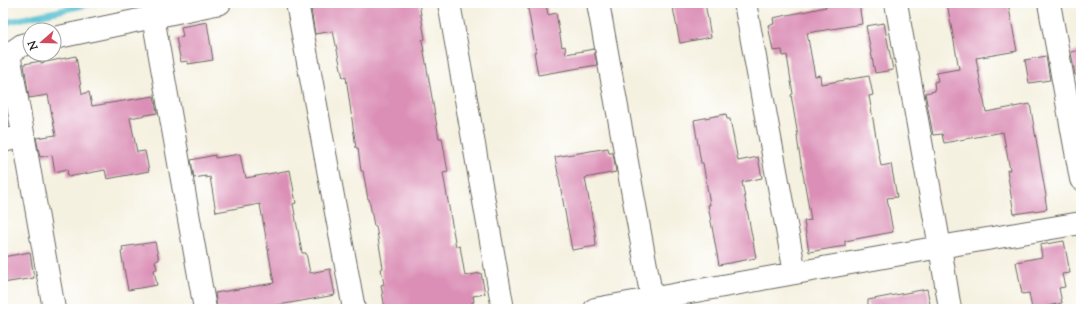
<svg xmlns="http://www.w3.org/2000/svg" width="1084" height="312" font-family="'Sorts Mill Goudy',serif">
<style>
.green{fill:#90d38c;stroke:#567854}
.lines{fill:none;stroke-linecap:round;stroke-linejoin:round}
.stream{stroke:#55bfd0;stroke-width:6}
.building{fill:#db8fb6}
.minor-casing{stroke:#686761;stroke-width:24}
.minor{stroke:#fff;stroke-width:22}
</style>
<rect width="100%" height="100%" fill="#fff"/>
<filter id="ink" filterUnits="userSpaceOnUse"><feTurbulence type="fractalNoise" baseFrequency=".025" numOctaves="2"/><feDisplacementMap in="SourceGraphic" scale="8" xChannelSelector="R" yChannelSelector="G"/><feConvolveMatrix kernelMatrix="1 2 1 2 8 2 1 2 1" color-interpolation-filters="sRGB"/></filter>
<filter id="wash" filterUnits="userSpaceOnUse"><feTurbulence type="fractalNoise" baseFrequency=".012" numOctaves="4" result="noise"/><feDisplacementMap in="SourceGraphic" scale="16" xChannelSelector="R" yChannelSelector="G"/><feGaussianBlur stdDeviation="0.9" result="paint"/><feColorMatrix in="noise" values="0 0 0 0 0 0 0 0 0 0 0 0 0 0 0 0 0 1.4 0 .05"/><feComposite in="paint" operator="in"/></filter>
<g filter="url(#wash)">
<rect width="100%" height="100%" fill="#f5f1e0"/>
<path class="green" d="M3,83L9,126L3,133Z"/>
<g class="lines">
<path class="stream" d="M3,23L95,3"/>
</g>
<g id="blocks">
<path class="building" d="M310,3H419L425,39L422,40L439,138H442L448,172L443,173L456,247L460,246L465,276L481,273L485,294L473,296L474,302H472L473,309H385L381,285L384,284L381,269L383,268L376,226H374L369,199H368L363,171H361L358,148H356L346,77L343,78L333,31L315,34Z
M527,3H546L548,15L556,13L562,47L565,46L566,54L594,49L597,65L538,75L534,52H536Z
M672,3H705L711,37L680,43Z
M825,3H859L862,24L807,33L815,76L820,75L821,84L869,76L873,95L869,96L881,166L891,164L897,197L887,198L893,232L845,241V246L809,252L804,221L811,220L799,151L797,136H798L791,95L793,94L787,55L783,56L782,50L773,51L768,25L774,24L773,18L826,7Z
M947,3H1008L1017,51L976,58L986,112L1030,104L1046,196L1045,197L1047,209L1014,214L1007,170H1010L1003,132L944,143L942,134L933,135L925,93L935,91L934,82L938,81L936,73L959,69Z
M207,22L213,60L188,64V61L181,62L176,38L183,37L181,27Z
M884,23L893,70L875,73L866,26Z
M1081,50V74L1075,75L1071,52Z
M76,56L82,94L89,92L92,106L154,96L157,113L130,118L137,152L145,151L149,171L107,179L105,170L68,177L67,169L55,172L52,155L40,157L36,138L56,135L48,95L29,98L24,64L41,61V63Z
M1046,56L1050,80L1029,83L1025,60Z
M726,114L727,119H730L738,161L758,157L762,178L742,182L756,258L719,265L708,205H710L703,163H701L694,120Z
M608,148L609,153H613L616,172L585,178L595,233L596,246L572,250L555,157Z
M240,154L244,174H245L246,178L290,170L296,203L293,204L302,253H306L310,273L330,269L335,295L273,306L274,309H217L215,293L274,283L260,204L216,212L210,177L206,178V176L194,178L191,160L215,155V158Z
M1064,241L1070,273L1062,274L1065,287L1059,288L1062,303L1032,309L1029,293L1022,294L1016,262L1042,257L1040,245Z
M155,242L159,260L155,261L157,269L154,270L157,285L128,290L121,252L123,251L122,247Z
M30,252L34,278L3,283V257Z
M927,289L931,309H868V300Z"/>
</g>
</g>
<g filter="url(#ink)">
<use href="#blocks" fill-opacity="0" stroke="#686761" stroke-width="1"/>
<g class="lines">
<g class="minor-casing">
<path id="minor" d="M297,3L354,309
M449,3L503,309
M598,3L652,299
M745,3L795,273
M896,3L940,247L950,309
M1049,3L1081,179
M153,17L205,309
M54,38L220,3
M30,43L22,45L9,54L54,309
M3,141L24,136
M595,309L940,247L1081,223"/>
</g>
<use href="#minor" class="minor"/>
</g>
</g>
<rect width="1084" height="312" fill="none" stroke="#fff" stroke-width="16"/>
<g transform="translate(42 42) rotate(250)"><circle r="19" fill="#ffffff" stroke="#a4a4a4"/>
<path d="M0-3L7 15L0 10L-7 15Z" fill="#d1495b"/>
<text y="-6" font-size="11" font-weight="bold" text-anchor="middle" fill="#1c1c1c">N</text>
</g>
</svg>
